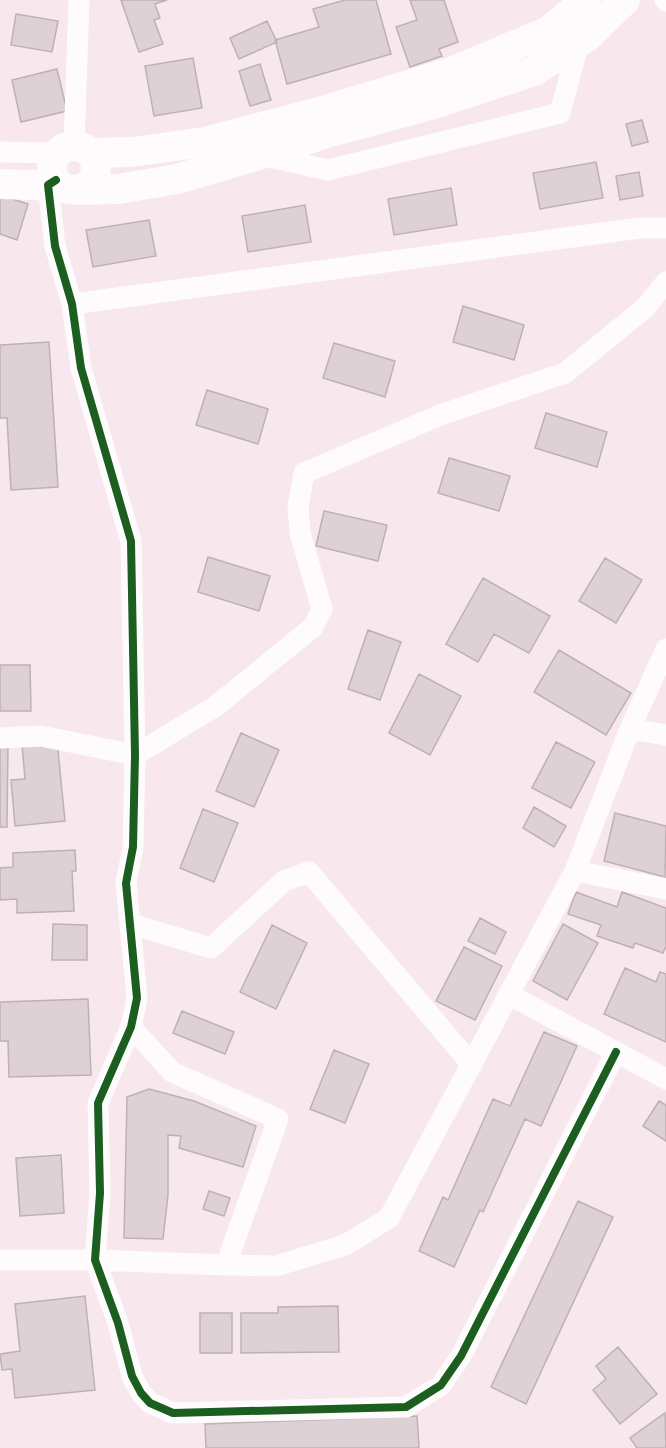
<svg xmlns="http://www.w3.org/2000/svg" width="666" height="1448" font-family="Figtree,sans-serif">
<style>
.building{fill:#ded1d6;stroke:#beb1b6;stroke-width:1.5}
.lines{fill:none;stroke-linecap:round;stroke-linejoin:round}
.minor{stroke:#fefbfc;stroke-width:21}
.secondary{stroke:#fefbfc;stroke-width:30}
.cycleway-casing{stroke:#fff;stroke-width:11}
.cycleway{stroke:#1b5e20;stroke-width:8}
</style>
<rect width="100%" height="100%" fill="#f8e7ed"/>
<path class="building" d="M121,0H167L155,4L160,18L154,20L163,44L139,52Z
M345,0H376L391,54L287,84L275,40L319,27L313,9Z
M410,0H444L458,42L439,49L442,56L410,67L396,27L417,20Z
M16,14L58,21L52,52L11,45Z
M267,21L277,42L239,59L230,38Z
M193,58L202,108L154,116L145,66Z
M260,64L271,100L250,106L239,71Z
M57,69L67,111L21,122L12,80Z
M642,120L648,142L632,146L626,124Z
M596,162L603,198L540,209L533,173Z
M639,172L643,196L620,200L616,176Z
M451,188L457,225L394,235L388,199Z
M0,195L28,204L17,240L0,234Z
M305,205L311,242L248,252L242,216Z
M149,220L156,256L93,267L86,230Z
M463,306L524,325L514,360L453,342Z
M49,342L58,487L11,490L7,418H0V345Z
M334,343L395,361L385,397L323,378Z
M207,390L268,409L258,444L196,425Z
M546,413L607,432L597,467L535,448Z
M449,458L510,476L499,511L438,493Z
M324,511L387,525L378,561L316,546Z
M208,557L270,576L259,611L198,592Z
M605,558L642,580L616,623L579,601Z
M483,578L550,616L529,653L494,634L478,662L446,644Z
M368,630L401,642L380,700L348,689Z
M559,650L631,693L606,735L534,692Z
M0,665H30L31,711H0Z
M419,674L461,696L430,755L389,733Z
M241,733L279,750L254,807L216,791Z
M57,741L65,821L15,826L11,780L25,779L22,744Z
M556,742L595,762L571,808L532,788Z
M0,745H8L7,827H0Z
M534,807L566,826L554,847L523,828Z
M203,809L238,823L214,882L180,868Z
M615,813L666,826L665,877L604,861Z
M75,850L76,871H72L74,911L17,913V899L0,900V868L13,867V853Z
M576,892L617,907L622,892L666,908V946L663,953L635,943L633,948L597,936L601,925L568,914Z
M480,918L506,932L495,954L468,941Z
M53,924L87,925V960H52Z
M563,924L598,943L567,1000L533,981Z
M272,925L307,943L276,1009L240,992Z
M464,947L502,966L475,1020L436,1001Z
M625,968L656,982L660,972L666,974V1042L604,1014Z
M88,999L91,1075L9,1077L8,1041H0V1002Z
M182,1011L234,1032L225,1054L173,1033Z
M544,1032L577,1046L541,1126L525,1119L483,1212L480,1210L454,1267L419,1251L443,1197L448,1200L493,1099L510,1106Z
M334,1050L369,1064L345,1123L310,1109Z
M149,1089L194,1101L256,1126L243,1167L179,1148L181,1136L168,1135V1195L163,1239L124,1238L127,1097Z
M659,1101L666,1105V1141L643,1126Z
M61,1155L64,1213L20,1216L16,1158Z
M209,1191L230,1198L224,1216L203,1209Z
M578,1201L613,1217L526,1404L491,1387Z
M85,1296L95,1390L15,1398L12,1369L2,1370L0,1354L20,1351L15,1304Z
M338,1306L339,1352L241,1353V1313H278V1307Z
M200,1313H232V1353H200Z
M618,1347L657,1394L620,1424L593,1390L606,1379L596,1366Z
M665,1413L666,1448H637L630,1438Z
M417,1416L419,1448H206L205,1424Z"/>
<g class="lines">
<path class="minor" d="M665,0L666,1
M74,145L79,0
M0,152L57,153
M260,155L328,170L560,113L579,42
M56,180L48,185L55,246L72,304L81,368L131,541L135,755L133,847L126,883L137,998L131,1027L98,1103L100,1193L95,1260L118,1323L132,1376L141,1393L150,1403L173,1413L406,1407L441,1385L461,1356L616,1052
M72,304L640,228H666
M630,729L666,735
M0,738L41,736L135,755L216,706L313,627L322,609L300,533L298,507L304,473L443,414L565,373L645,308L666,282
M575,871L666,889
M131,924L211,948L284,881L309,872L472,1065
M510,995L666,1079
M131,1027L172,1072L278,1119L226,1265L276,1266L345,1245L389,1218L575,871L630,729L666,649
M0,1260H95L226,1265"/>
<path class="secondary" d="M52 168a22 22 0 1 1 44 0a22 22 0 1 1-44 0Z
M90,153L132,152L205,142L319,112L451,72L549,31L586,0
M0,184L61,186
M77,190L118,189L177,179L259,155L330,132L434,104L534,71L587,37L625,0"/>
<g class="cycleway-casing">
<path id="cycleway" d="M56,180L48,185L55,246L72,304L81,368L131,541L135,755L133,847L126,883L137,998L131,1027L98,1103L100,1193L95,1260L118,1323L132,1376L141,1393L150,1403L173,1413L406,1407L441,1385L461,1356L616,1052"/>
</g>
<use href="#cycleway" class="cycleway"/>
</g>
</svg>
